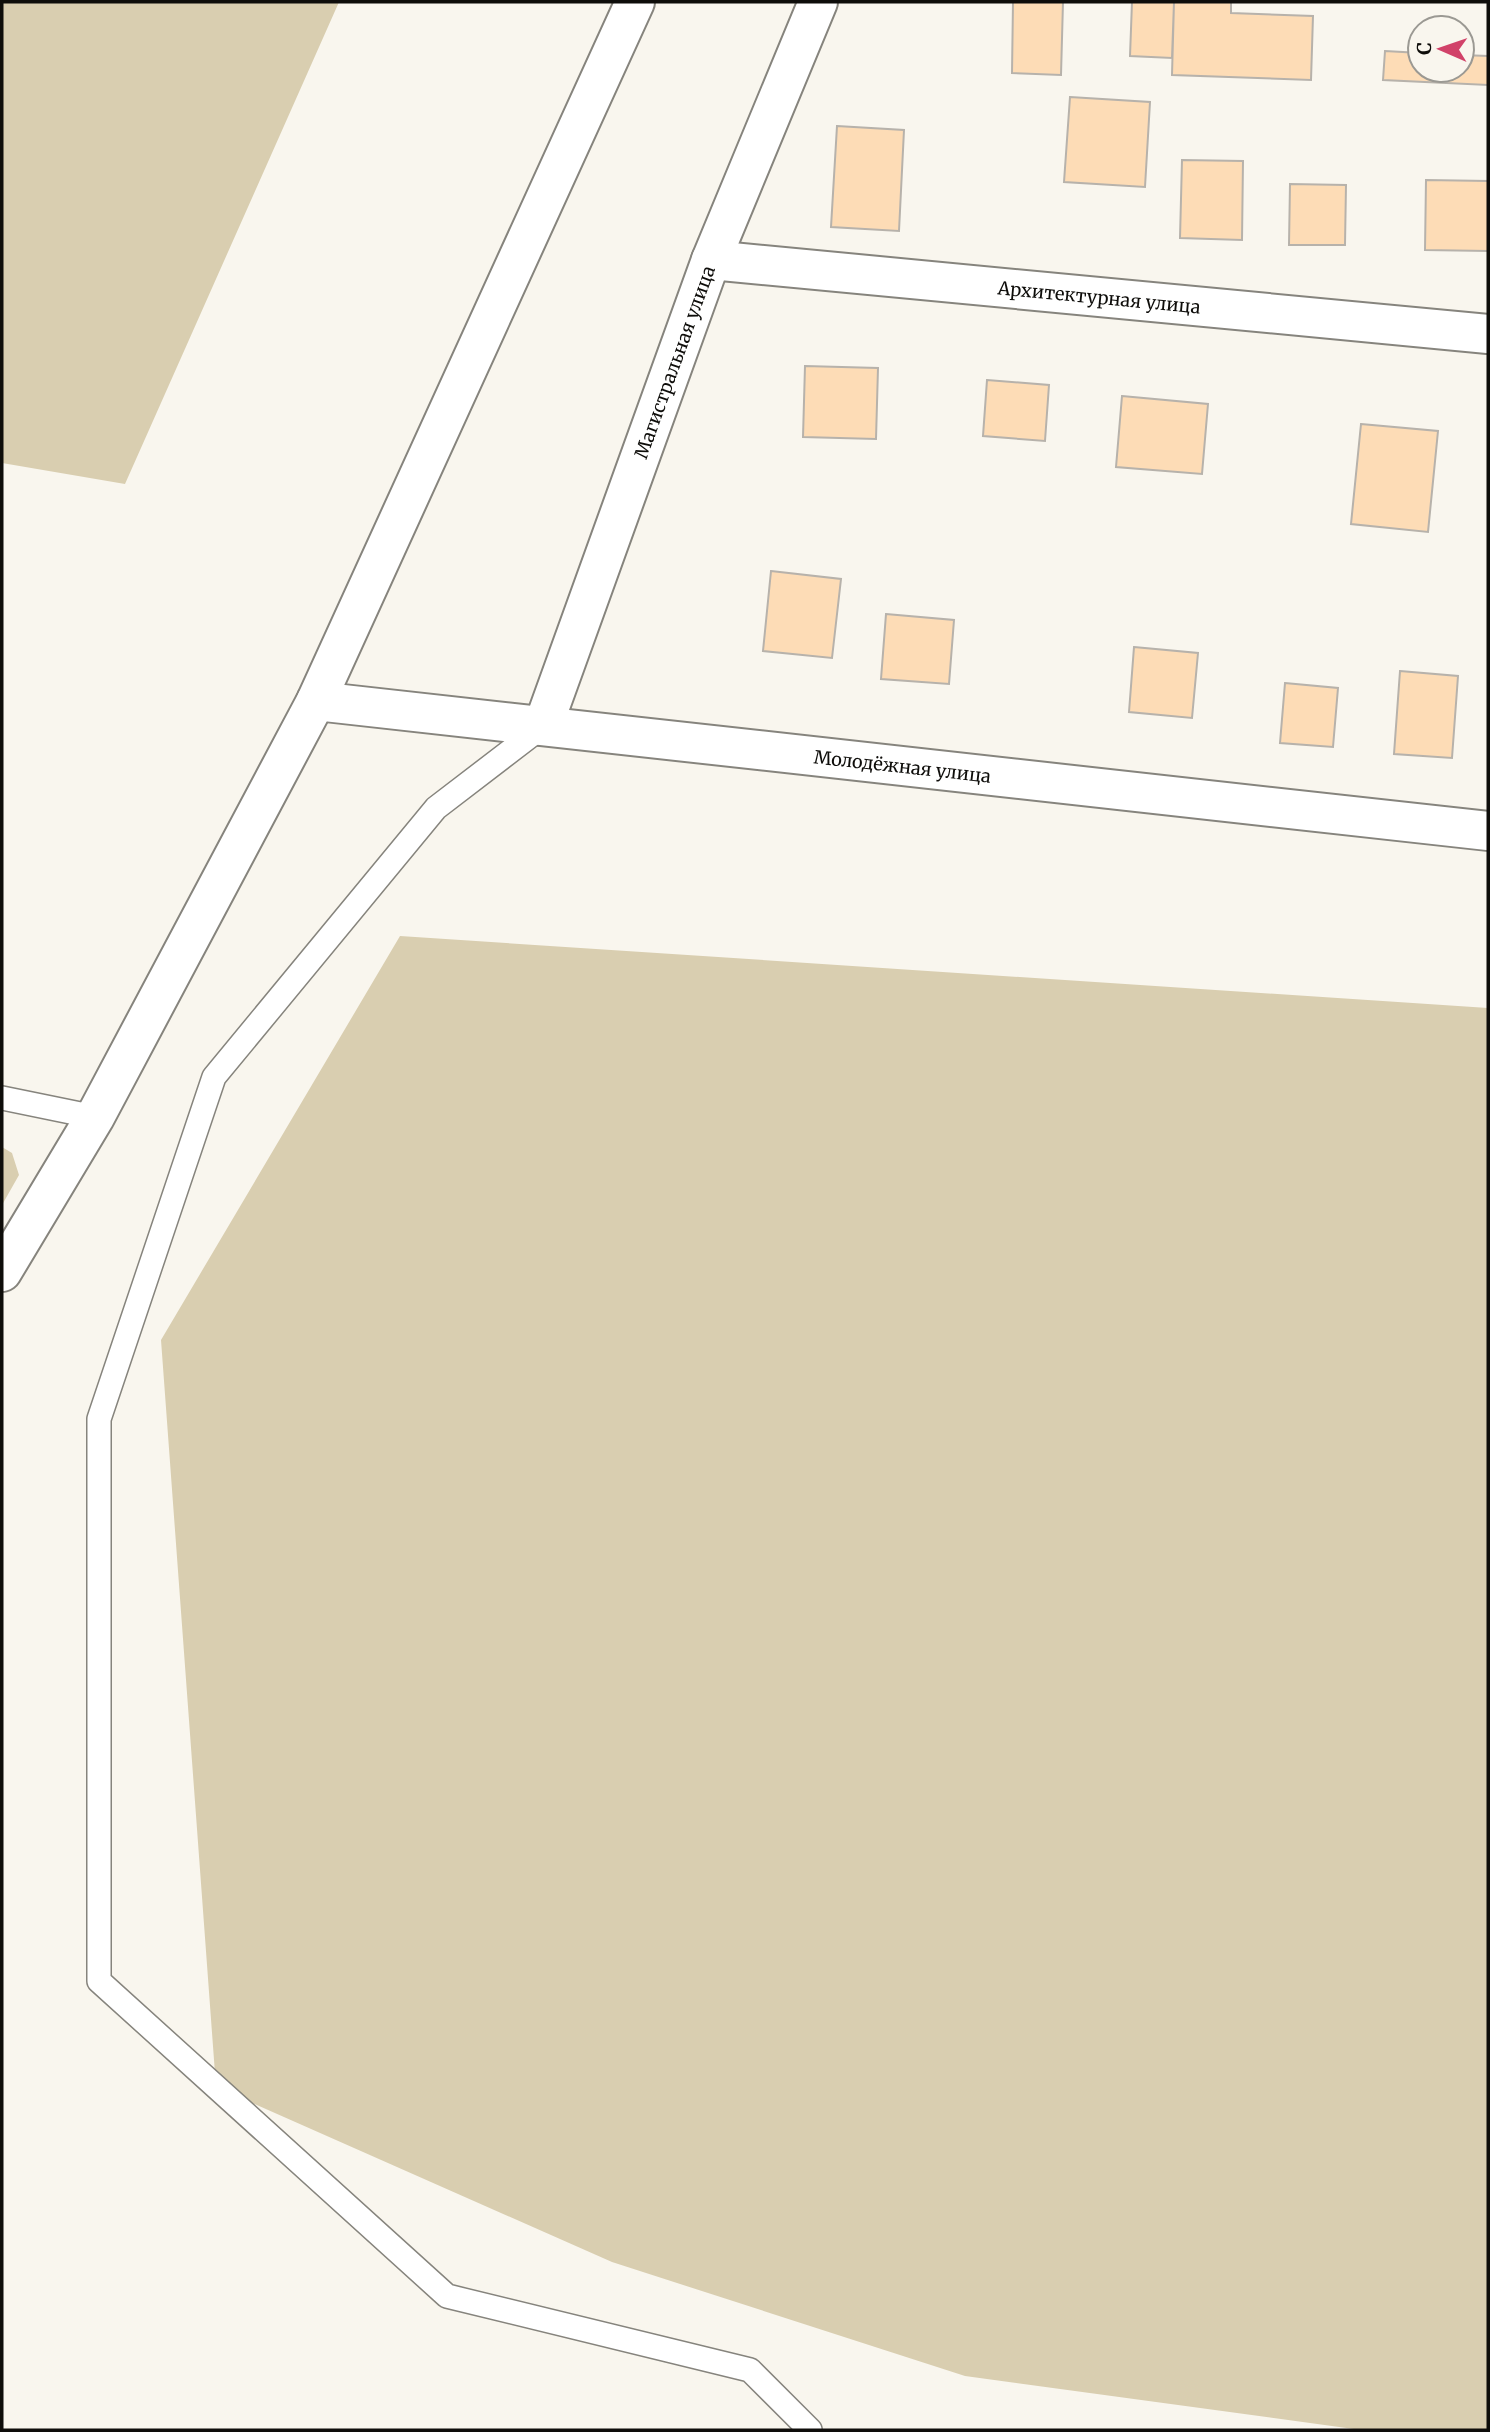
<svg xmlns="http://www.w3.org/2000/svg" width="1490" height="2432" font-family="Merriweather,serif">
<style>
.green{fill:#d9ceb0}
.building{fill:#fddcb6;stroke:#b7b2ab;stroke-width:2}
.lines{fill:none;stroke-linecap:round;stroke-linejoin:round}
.lane-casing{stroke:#86847d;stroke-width:26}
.street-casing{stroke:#86847d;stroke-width:42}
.secondary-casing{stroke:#86847d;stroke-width:42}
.highway-casing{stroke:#86847d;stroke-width:42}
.lane{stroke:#fff;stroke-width:23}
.street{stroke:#fff;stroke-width:38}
.secondary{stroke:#fff;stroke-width:38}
.highway{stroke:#fff;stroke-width:38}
.labels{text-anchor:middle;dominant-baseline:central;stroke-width:7;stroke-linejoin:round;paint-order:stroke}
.street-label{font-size:18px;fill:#0e0d0a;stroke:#f9f6ee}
</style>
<rect width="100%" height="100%" fill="#f9f6ee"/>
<path class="green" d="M2,2H339L125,484L2,463Z
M400,936L1488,1008V2430H1361L965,2376L612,2262L216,2087L161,1340Z
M2,1147L12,1153L19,1175L2,1205Z"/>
<path class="building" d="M1013,2H1063L1061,75L1012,73Z
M1132,2H1174L1172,58L1130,56Z
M1174,2H1231V13L1313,16L1311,80L1172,75Z
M1385,51L1420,53V70H1462V55L1488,56V85L1383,80Z
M1070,97L1150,102L1145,187L1064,182Z
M837,126L904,130L899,231L831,227Z
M1182,160L1243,161L1242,240L1180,238Z
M1426,180L1488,181V251L1425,250Z
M1290,184L1346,185L1345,245H1289Z
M805,366L878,368L876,439L803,437Z
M987,380L1049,385L1045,441L983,436Z
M1122,396L1208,404L1202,474L1116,467Z
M1361,424L1438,431L1428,532L1351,524Z
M771,571L841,579L832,658L763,651Z
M886,614L954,620L949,684L881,679Z
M1134,647L1198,653L1192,718L1129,712Z
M1400,671L1458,676L1452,758L1394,754Z
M1285,683L1338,688L1333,747L1280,743Z"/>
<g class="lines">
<g class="lane-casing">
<path id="lane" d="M543,726L436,808L214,1077L99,1419V1981L447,2296L750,2370L810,2430
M2,1098L95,1117"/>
</g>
<g class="street-casing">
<g id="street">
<path id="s1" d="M711,260L1488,334"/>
<path id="s2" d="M543,726L711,260L818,2"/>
</g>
</g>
<g class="secondary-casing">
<g id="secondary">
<path id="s3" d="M316,701L1488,831"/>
</g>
</g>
<g class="highway-casing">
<path id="highway" d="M2,1272L95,1117L316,701L635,2"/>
</g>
<use href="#lane" class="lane"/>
<use href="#street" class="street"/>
<use href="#secondary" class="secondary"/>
<use href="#highway" class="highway"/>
</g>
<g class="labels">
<g class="street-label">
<text stroke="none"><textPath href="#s1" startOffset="390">Архитектурная улица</textPath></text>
<text stroke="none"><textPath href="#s2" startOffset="387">Магистральная улица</textPath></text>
<text stroke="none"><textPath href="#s3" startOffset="590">Молодёжная улица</textPath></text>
</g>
</g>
<rect width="1490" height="2432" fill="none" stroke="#0e0d0a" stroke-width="7"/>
<g transform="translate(1441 49) rotate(272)"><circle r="33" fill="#f9f6ee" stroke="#9b9993" stroke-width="2"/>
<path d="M0-5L12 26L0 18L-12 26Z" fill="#d14269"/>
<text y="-10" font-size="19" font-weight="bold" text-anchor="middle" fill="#0e0d0a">С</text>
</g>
</svg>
